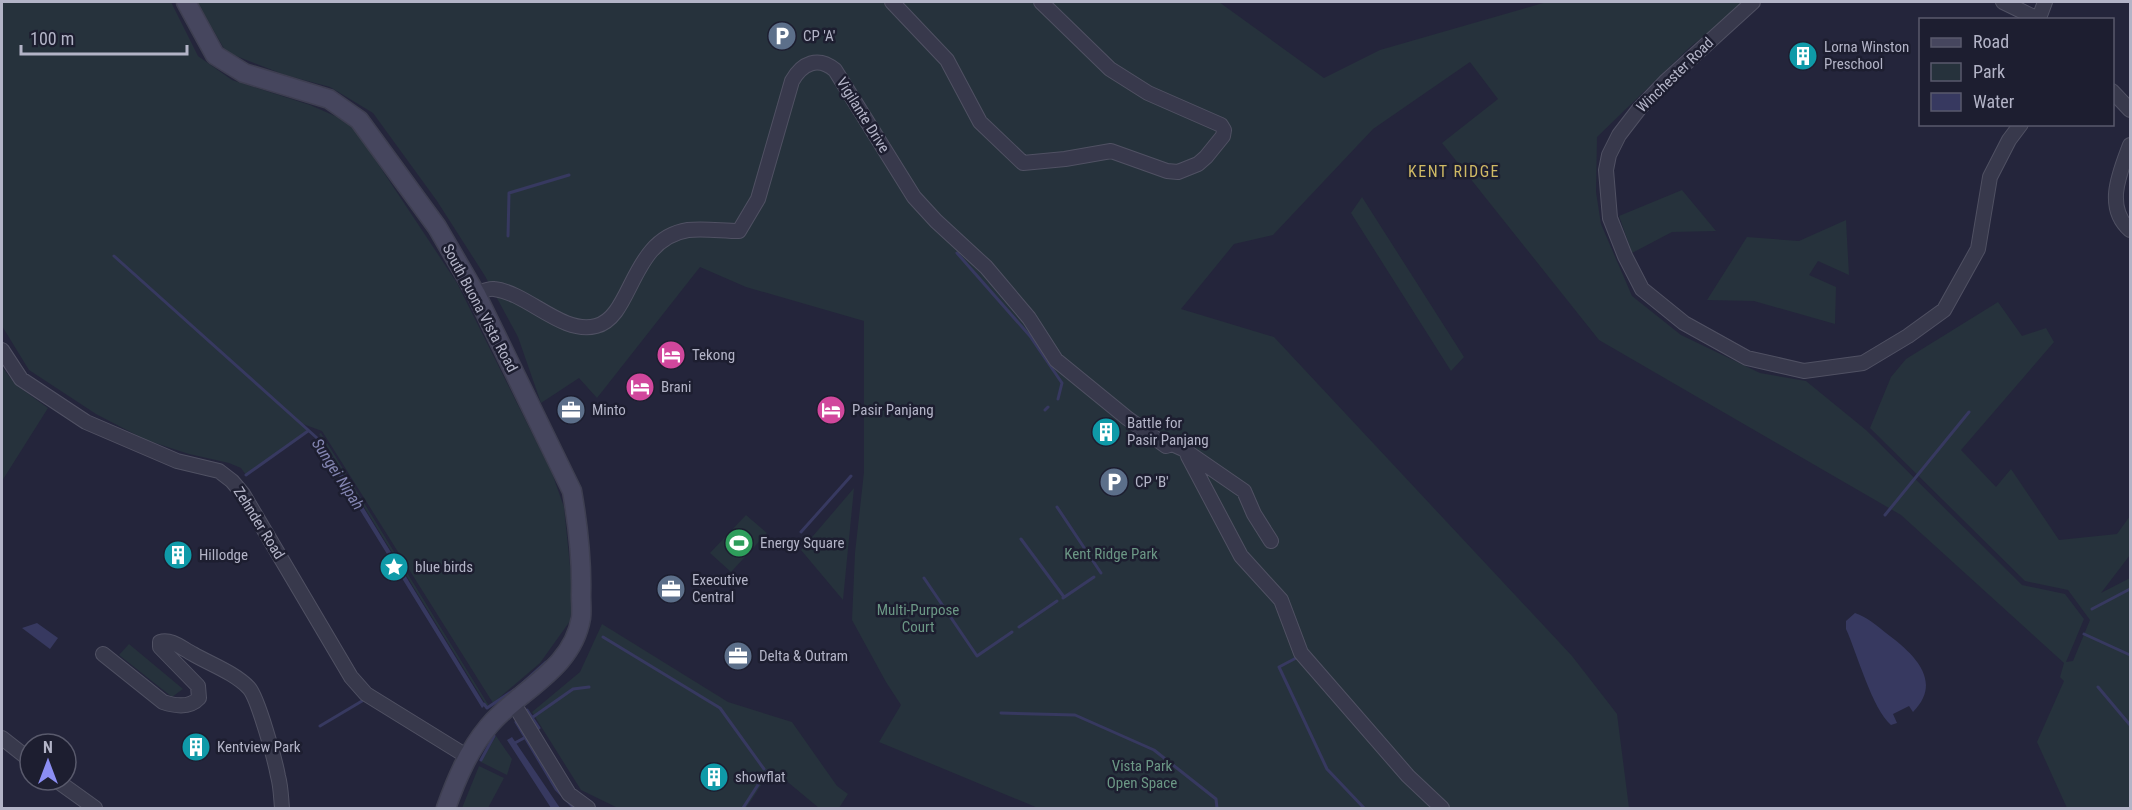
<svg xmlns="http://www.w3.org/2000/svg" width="2132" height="810" font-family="'Roboto Condensed',sans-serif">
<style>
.green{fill:#26323c}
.water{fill:#373960}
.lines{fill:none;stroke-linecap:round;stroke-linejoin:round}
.stream{stroke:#373960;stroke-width:3}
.street-casing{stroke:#505163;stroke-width:16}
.secondary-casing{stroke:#3e3f51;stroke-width:21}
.street{stroke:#38394c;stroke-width:14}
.secondary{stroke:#46465e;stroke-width:18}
.labels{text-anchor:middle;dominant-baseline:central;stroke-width:5;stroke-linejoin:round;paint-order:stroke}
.poi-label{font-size:15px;fill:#b3b4c7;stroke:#1d1e30;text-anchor:start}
.street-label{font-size:15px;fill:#b3b4c7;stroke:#1d1e30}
.park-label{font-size:15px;fill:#6b9785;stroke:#1d1e30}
.neighbourhood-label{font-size:16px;letter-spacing:1.5px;fill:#d0ba65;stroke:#1d1e30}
.water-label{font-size:16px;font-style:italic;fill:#8486b2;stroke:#1d1e30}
</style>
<rect width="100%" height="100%" fill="#24253b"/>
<path class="green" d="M2,2H171L198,56L232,80L310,105L351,123L457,283L552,473L564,507L573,595L570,621L540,663L493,703L322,431L300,423L307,430L305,433L246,475L241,468L229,463L189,454L146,440L96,414L29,370L2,326Z
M197,2H1219L1324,78L1380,50L1547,2H1747L1690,47L1597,137L1596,192L1601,224L1632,296L1681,335L1760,373L1806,381L1866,430L2022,585L2065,594L2084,619L2066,662L2073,661L2090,620L2068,590L2025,581L1870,428L1891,377L1906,359L1998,302L2022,336L2046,328L2054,342L1961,450L1996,487L2011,469L2059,540L2117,534L2130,516V555L2101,593L2130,578V808H2067L2037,742L2064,681L2060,677L2064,663L1901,515L1599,340L1442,143L1498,99L1470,62L1373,129L1273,235L1234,244L1181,309L1274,337L1572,656L1617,714L1629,808H1038L879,742L901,705L886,682L852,620L855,553L864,472V321L746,287L700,267L597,398L579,378L541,403L518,337L485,276L437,201L373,113L330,87L285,75L226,52Z
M1682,190L1716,231L1672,232L1632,253L1619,216Z
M1362,197L1464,357L1451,371L1351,213Z
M1846,220L1849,275L1818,261L1809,275L1836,287L1835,324L1754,301L1707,300L1747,237L1799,241Z
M2,367L16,385L48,408L2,481Z
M321,433L489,706L488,708L319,434Z
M854,488L843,600L801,550Z
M746,515L767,533L731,572L710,553Z
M602,624L728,702L792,722L837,786L848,794L839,808H819L772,769L746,808H618L581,790L532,712L580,672Z
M129,644L183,689L172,697L119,655Z
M496,736L512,759L507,775L481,762Z
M479,766L504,778L488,808H462Z"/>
<path class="water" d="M325,445L485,705L482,708L321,447Z
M1855,613C1867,617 1876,625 1886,633C1913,653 1944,681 1913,712L1909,706L1893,714L1897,723L1891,725C1872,709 1857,653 1846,629V621Z
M37,623L58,638L50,649L22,628Z
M512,737L560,808H551L507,740Z"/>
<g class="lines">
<path class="stream" d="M508,236L509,193L569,175
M957,253L1030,336L1062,383L1058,399
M114,256L317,438L324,449
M1045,410L1048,407
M246,475L308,431
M1057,507L1101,573
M1885,515L1969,412
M801,532L851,476
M1021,539L1064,597
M924,578L977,656L1012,632
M1063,598L1094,577
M2092,609L2130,589
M1019,627L1057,601
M2084,634L2130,655
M603,637L720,708L764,769
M1298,657L1279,667L1327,769L1364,808
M2098,687L2130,725
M517,688L546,662
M484,704L487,708L514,690
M527,710L539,728
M1001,713L1075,715L1154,750L1216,799L1217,808
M533,717L573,689L589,687
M516,722L556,789L574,808
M320,726L362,701
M513,744L524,738
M481,760L494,736
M743,808L767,771"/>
<g class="street-casing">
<path id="street" d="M892,2L947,60L980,122L1023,163L1065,159L1111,151L1167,171L1178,172L1198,164L1206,157L1223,136L1224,130L1221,125L1148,93L1110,69L1041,2
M1753,2L1665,82L1639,109L1619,135L1609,155L1606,170L1610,218L1625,256L1642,289L1684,323L1747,358L1804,371L1863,363L1908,336L1944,310L1978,249L1990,177L2009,140L2021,124
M2003,2L2040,20
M2039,18L2045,2
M2112,91L2130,110
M2130,145C2120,172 2104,207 2130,230
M476,294C482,292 488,288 494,289C528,293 562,335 596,326C633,317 630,239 688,230C704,228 723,231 739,231L758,199L792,81C802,63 818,56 835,70L914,197L936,221L986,267L1029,318L1056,360L1127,418L1166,446L1172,444L1183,449L1244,491L1254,514L1271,541
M2,350L21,379L86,422L177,461L219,471L232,481L243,494L351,677L366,694L468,757
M1188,456L1241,556L1281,600L1301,653L1408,776L1442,808
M103,654L163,702C175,706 190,708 199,698L198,686L160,647V642C171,638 183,649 193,654C210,664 235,673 249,688C258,698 275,760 278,776C281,787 281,798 282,808
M512,704L517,709L569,794L588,808
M2,738L30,760
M56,780L95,808"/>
</g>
<g class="secondary-casing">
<path id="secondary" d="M186,2L215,55L244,73L329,99L359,120L437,227L476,294L572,491C578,525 582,560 581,595C581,603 582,611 581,618C572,671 518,690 488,727C468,751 456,780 446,808"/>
</g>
<use href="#street" class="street"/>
<use href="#secondary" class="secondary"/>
</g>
<defs>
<g id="parking-disc" transform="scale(1.5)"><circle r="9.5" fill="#5c6f8a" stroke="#1d1e30"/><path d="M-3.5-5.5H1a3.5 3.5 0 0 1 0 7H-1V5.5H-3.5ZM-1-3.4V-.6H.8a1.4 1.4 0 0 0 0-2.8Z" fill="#fff"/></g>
<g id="building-disc" transform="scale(1.5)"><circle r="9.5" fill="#0f9aa8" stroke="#1d1e30"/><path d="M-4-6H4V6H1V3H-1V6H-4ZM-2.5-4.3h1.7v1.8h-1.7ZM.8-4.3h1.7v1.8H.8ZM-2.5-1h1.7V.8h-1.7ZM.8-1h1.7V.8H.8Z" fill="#fff"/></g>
<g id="hotel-disc" transform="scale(1.5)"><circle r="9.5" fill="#d1479c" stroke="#1d1e30"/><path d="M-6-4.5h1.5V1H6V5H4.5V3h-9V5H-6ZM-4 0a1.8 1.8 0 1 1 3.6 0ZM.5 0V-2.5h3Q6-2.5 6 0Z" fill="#fff"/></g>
<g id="office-disc" transform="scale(1.5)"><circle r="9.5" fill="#5c6f8a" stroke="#1d1e30"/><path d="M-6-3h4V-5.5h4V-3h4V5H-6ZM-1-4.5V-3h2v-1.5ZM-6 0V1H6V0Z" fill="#fff"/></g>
<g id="stadium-disc" transform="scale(1.5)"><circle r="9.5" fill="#2e9e5b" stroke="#1d1e30"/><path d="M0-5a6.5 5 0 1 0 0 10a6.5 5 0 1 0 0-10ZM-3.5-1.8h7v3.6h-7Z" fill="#fff"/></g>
<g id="sight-disc" transform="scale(1.5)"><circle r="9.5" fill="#0f9aa8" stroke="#1d1e30"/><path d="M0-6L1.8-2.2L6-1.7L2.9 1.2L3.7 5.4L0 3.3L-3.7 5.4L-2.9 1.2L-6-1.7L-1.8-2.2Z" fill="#fff"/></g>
</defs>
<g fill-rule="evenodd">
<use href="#parking-disc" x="782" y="36"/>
<use href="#building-disc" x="1803" y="56"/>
<use href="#hotel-disc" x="671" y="355"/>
<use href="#hotel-disc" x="640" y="387"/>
<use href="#office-disc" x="571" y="410"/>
<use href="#hotel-disc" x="831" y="410"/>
<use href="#building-disc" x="1106" y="432"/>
<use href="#parking-disc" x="1114" y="482"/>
<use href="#stadium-disc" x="739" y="543"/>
<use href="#building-disc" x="178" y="555"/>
<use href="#sight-disc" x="394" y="567"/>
<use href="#office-disc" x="671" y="589"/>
<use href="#office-disc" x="738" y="656"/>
<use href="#building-disc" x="196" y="747"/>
<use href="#building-disc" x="714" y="777"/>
</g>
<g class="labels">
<g class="poi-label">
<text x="803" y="36">CP 'A'</text>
<text x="1824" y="47">Lorna Winston<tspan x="1824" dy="17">Preschool</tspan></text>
<text x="692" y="355">Tekong</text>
<text x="661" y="387">Brani</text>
<text x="592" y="410">Minto</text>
<text x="852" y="410">Pasir Panjang</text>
<text x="1127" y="423">Battle for<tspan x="1127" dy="17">Pasir Panjang</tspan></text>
<text x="1135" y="482">CP 'B'</text>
<text x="760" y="543">Energy Square</text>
<text x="199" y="555">Hillodge</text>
<text x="415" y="567">blue birds</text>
<text x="692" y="580">Executive<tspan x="692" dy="17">Central</tspan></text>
<text x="759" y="656">Delta &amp; Outram</text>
<text x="217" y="747">Kentview Park</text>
<text x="735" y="777">showflat</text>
</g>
<g class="street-label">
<text transform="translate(1675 75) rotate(-44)">Winchester Road</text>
<text transform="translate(863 115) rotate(58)">Vigilante Drive</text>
<text transform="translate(480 308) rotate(62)">South Buona Vista Road</text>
<text transform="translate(259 523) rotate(58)">Zehnder Road</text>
</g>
<g class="park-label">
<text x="1111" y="554">Kent Ridge Park</text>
<text x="918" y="610">Multi-Purpose<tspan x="918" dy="17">Court</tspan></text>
<text x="1142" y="766">Vista Park<tspan x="1142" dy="17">Open Space</tspan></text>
</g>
<g class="neighbourhood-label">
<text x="1454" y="171">KENT RIDGE</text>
</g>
<g class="water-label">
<text transform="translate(338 474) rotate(57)">Sungei Nipah</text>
</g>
</g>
<rect width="2132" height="810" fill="none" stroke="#b3b4c7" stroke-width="6"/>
<rect x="1919" y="18" width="195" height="108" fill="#1d1e30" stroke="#595a6c" stroke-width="1.5"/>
<rect x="1931" y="38" width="30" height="9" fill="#46465e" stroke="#595a6c" stroke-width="1.5"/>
<text x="1973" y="48" font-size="18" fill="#b3b4c7">Road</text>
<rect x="1931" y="63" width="30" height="18" fill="#26323c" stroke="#595a6c" stroke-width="1.5"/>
<text x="1973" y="78" font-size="18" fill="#b3b4c7">Park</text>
<rect x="1931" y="93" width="30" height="18" fill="#373960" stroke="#595a6c" stroke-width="1.5"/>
<text x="1973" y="108" font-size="18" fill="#b3b4c7">Water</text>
<g transform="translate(48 762)"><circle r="28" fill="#1d1e30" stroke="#595a6c" stroke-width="1.5"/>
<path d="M0-4.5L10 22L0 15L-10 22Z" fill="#8c8ef3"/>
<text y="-9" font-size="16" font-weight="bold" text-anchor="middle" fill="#b3b4c7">N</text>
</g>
<path d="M21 45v9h166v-9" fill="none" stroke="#b3b4c7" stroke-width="3"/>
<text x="30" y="45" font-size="18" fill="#b3b4c7" stroke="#1d1e30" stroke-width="4.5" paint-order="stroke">100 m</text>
</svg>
